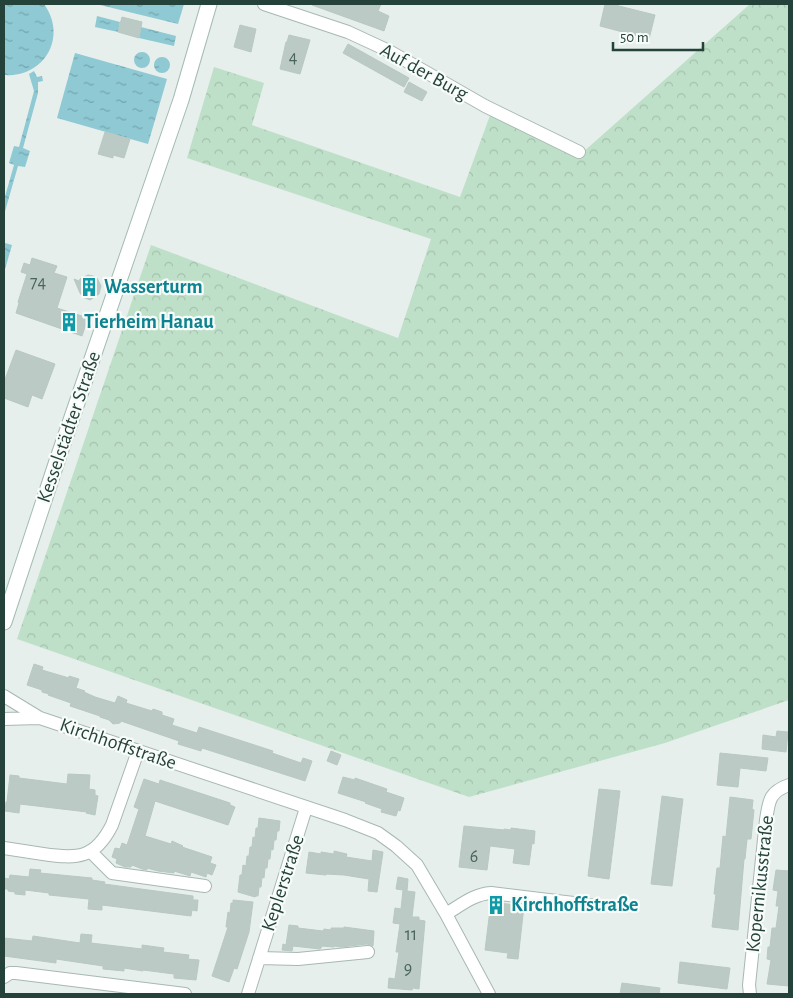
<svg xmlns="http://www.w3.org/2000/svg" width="793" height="998" font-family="'Alegreya Sans',sans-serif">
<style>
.forest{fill:url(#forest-crowns)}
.water{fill:url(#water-ripples)}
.building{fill:#bbcac4;stroke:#b8c9c2}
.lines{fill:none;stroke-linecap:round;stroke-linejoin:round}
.street-casing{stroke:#a8b8b2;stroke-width:14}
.secondary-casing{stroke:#a4bbb3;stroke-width:17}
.street{stroke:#fff;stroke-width:12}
.secondary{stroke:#fff;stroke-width:15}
.labels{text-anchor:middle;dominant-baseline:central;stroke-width:4.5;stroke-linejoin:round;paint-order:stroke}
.number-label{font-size:18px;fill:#4a645c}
.street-label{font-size:20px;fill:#24423a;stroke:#f7fbf9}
.culture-label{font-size:20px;font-weight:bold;fill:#0d838f;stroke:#f7fbf9;text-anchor:start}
</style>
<defs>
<pattern id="forest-crowns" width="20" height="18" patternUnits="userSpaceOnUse" patternTransform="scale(1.25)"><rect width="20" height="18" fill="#bfe0c8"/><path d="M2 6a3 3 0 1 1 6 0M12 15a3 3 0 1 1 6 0" fill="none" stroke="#a4c1ad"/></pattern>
<pattern id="water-ripples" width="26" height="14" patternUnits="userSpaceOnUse" patternTransform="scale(1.25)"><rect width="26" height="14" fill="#8ec9d4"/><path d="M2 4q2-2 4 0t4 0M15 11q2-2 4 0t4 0" fill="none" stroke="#74a5ad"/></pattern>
</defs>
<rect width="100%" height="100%" fill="#e6efeb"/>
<path class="forest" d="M750,4H789V700L665,743L469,797L17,639L151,245L398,338L431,239L187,158L214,67L264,83L252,125L460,197L492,110L582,153Z"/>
<path class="water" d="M4,4H44C68,37 44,78 4,75Z
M96,4H184L178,24Z
M97,16L120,22L118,32L95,27Z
M141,27L176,36L174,46L139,38Z
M134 60a8 8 0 1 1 16 0a8 8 0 1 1-16 0Z
M75,53L167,79L148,144L57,118Z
M154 65a8 8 0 1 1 16 0a8 8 0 1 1-16 0Z
M34,71L37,77L42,76L43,81L38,82V93L23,148L30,151L25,167L18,166L4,215V200L14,165L9,163L14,146L19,147L34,91L29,74Z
M4,240L5,241V243L12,245L4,273Z"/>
<path class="building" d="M312,4H381L378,11L389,16L384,31L312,5Z
M605,4H611L655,15L649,39L600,26Z
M122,17L142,22L139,38L118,32Z
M240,25L256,29L251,52L234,47Z
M289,35L310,40L300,74L280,69L286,42H287Z
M348,44L409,78L404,87L343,53Z
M409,82L427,92L422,101L404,92Z
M105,132L130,139L124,158L113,155V158L98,154Z
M32,258L57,266L54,273L67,277L57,308L88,318L82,336L16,313L19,303L18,302L27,274L21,272L24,263L30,265Z
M88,275L93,276L97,278L101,286L99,294L90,300L83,297L80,293L74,279L79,281L80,279Z
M16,350L55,364L42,399L32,395L28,407L4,398V382Z
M34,664L43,667L42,670L69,678V676L79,679L76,688L85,691L84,692L95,697L115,703L118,696L127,700L126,703L152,711L153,709L162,712V715L174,719L172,725L197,733L199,727L273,751L272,753L301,763L303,758L312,761L305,781L202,748L201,751L178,744L179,741L121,721L120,723L113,724L109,720L100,717V716L70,706L71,703L48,695L49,694L42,692V690L27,685Z
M777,731L788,732L786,752L762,749L763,735L776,737Z
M331,751L341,755L337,765L327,761Z
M720,753L768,758L766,771L740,768L738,787L717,785Z
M68,774L90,775L89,789L95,790V795L98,796L95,815L86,813L87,812L20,804L19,813L5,811L6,802H7L10,775L19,776V778L67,784Z
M343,777L355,780V778L387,789L386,792L404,798L400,811L398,810L396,816L381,812L382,809L365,803L366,802L338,793Z
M144,779L159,784L160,780L230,803V805L235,807L228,825L155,801L145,836L171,844L172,841L183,846L182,847L212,857L210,863L216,865L212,875L207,873L206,877L191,872L190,876L174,871V873L158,871L147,868V870L142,869L132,865L131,867H125L116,863L117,859L112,857L115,848L120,849L122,843L127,845L139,809L134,807Z
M599,789L620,791L609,879L588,876Z
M662,796L683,799L672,886L651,884Z
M730,797L753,800L752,809L754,810L751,839H747L745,859H744L738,930L712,927L716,894H714L717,868H720L723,836L726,837Z
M259,818L280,821L279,831H277L276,840H274L273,850L271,849L270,859H268L267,868H265L264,878L262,877L261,887H259L258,896H256L255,897L238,892L240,875H242L243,865L246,866L247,856H249L250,847H252L253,837L255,838L256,828H258Z
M464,826L504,830V829L511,830V828L535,831L534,844L532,843L529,865L513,863L515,849L490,846L487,870L459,867Z
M373,850L383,852L377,892L368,891L369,879L344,875L326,874V875L306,873L309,852L321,854V852L334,854V851L347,854L346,857L372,861Z
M30,869L41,870L40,873L92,878V880L105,882L104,884L193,896V900H198L197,911L192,910L191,916L102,905V910L88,909L89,899L49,895V893L25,890V895L15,894V892L8,891V889H4V878L9,879L10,875L29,877Z
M776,870L789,871V986L767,984L771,960L767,959L768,947H770L772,928H776L779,906H776L778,891L773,890Z
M398,877L408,879L407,891L415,892L412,917H419V920L425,921L419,989L413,988L412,990L388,988L389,978L395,979L399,952H396L400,924L393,923L395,908L401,909L403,890L396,889Z
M233,900L253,902L249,932L237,969L234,968L229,982L212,976L228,927H226L228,912L230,913L231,903H233Z
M491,902L524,906L518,959L507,958L508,953L485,950Z
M289,925L298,926V928L323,931L324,929L331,930V928H344V927L374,931L373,946L367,944L341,947L334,946V947L322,946L321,948L320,949L293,946L292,951L282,950L283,944L286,945Z
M81,934L92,935L91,943L142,949V945L164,948L163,952L189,955L188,959L199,960L196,980L174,978V974L143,970V971L124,968V971L103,969V966L56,959V963L4,956V938L32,941L33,936L80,943Z
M680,962L730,968L727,989L678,983Z
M622,983L660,988L659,994H620Z"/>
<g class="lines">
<g class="street-casing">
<path id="street" d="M264,4L348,32L389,51L485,106L579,152
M4,696L40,718L345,820L378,833L396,846L417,865L446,914L489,994
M4,719L39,718
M4,848C17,850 30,852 43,854C77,859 95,859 112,825L138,751
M90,851L112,873L205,886
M446,914C461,905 474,894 491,893L590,905
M259,958L298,959L368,952
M4,977L10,973H16L185,994
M248,994L306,808
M750,994L749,985L766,820C769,801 769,792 789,785"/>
</g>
<g class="secondary-casing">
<path id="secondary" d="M4,622L57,461L181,100L209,4"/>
</g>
<use href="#street" class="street"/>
<use href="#secondary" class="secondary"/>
</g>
<defs>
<g id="building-bare" transform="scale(1.5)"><path d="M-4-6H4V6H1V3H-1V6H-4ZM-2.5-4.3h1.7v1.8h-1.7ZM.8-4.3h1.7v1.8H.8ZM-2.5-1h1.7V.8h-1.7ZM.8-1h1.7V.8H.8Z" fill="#0f9aa8" stroke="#f7fbf9" stroke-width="2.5" paint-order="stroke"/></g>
</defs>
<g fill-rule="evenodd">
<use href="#building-bare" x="89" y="287"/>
<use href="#building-bare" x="69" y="322"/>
<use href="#building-bare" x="496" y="905"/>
</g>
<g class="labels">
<g class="number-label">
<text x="293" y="58">4</text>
<text x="38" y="283">74</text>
<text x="474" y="857">6</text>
<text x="411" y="935">11</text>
<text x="408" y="969">9</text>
</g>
<g class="street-label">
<text transform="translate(424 72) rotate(29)">Auf der Burg</text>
<text transform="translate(69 427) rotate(-71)">Kesselstädter Straße</text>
<text transform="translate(118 744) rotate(19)">Kirchhoffstraße</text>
<text transform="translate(283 883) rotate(-72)">Keplerstraße</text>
<text transform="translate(760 884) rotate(-84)">Kopernikusstraße</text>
</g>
<g class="culture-label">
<text x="104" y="287">Wasserturm</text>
<text x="84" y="322">Tierheim Hanau</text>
<text x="511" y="905">Kirchhoffstraße</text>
</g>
</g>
<rect width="793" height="998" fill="none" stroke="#24423a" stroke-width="10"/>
<path d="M613 42v8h90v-8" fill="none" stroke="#24423a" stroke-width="2.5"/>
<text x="620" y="42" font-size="15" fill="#24423a" stroke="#f7fbf9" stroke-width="4" paint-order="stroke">50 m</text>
</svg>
